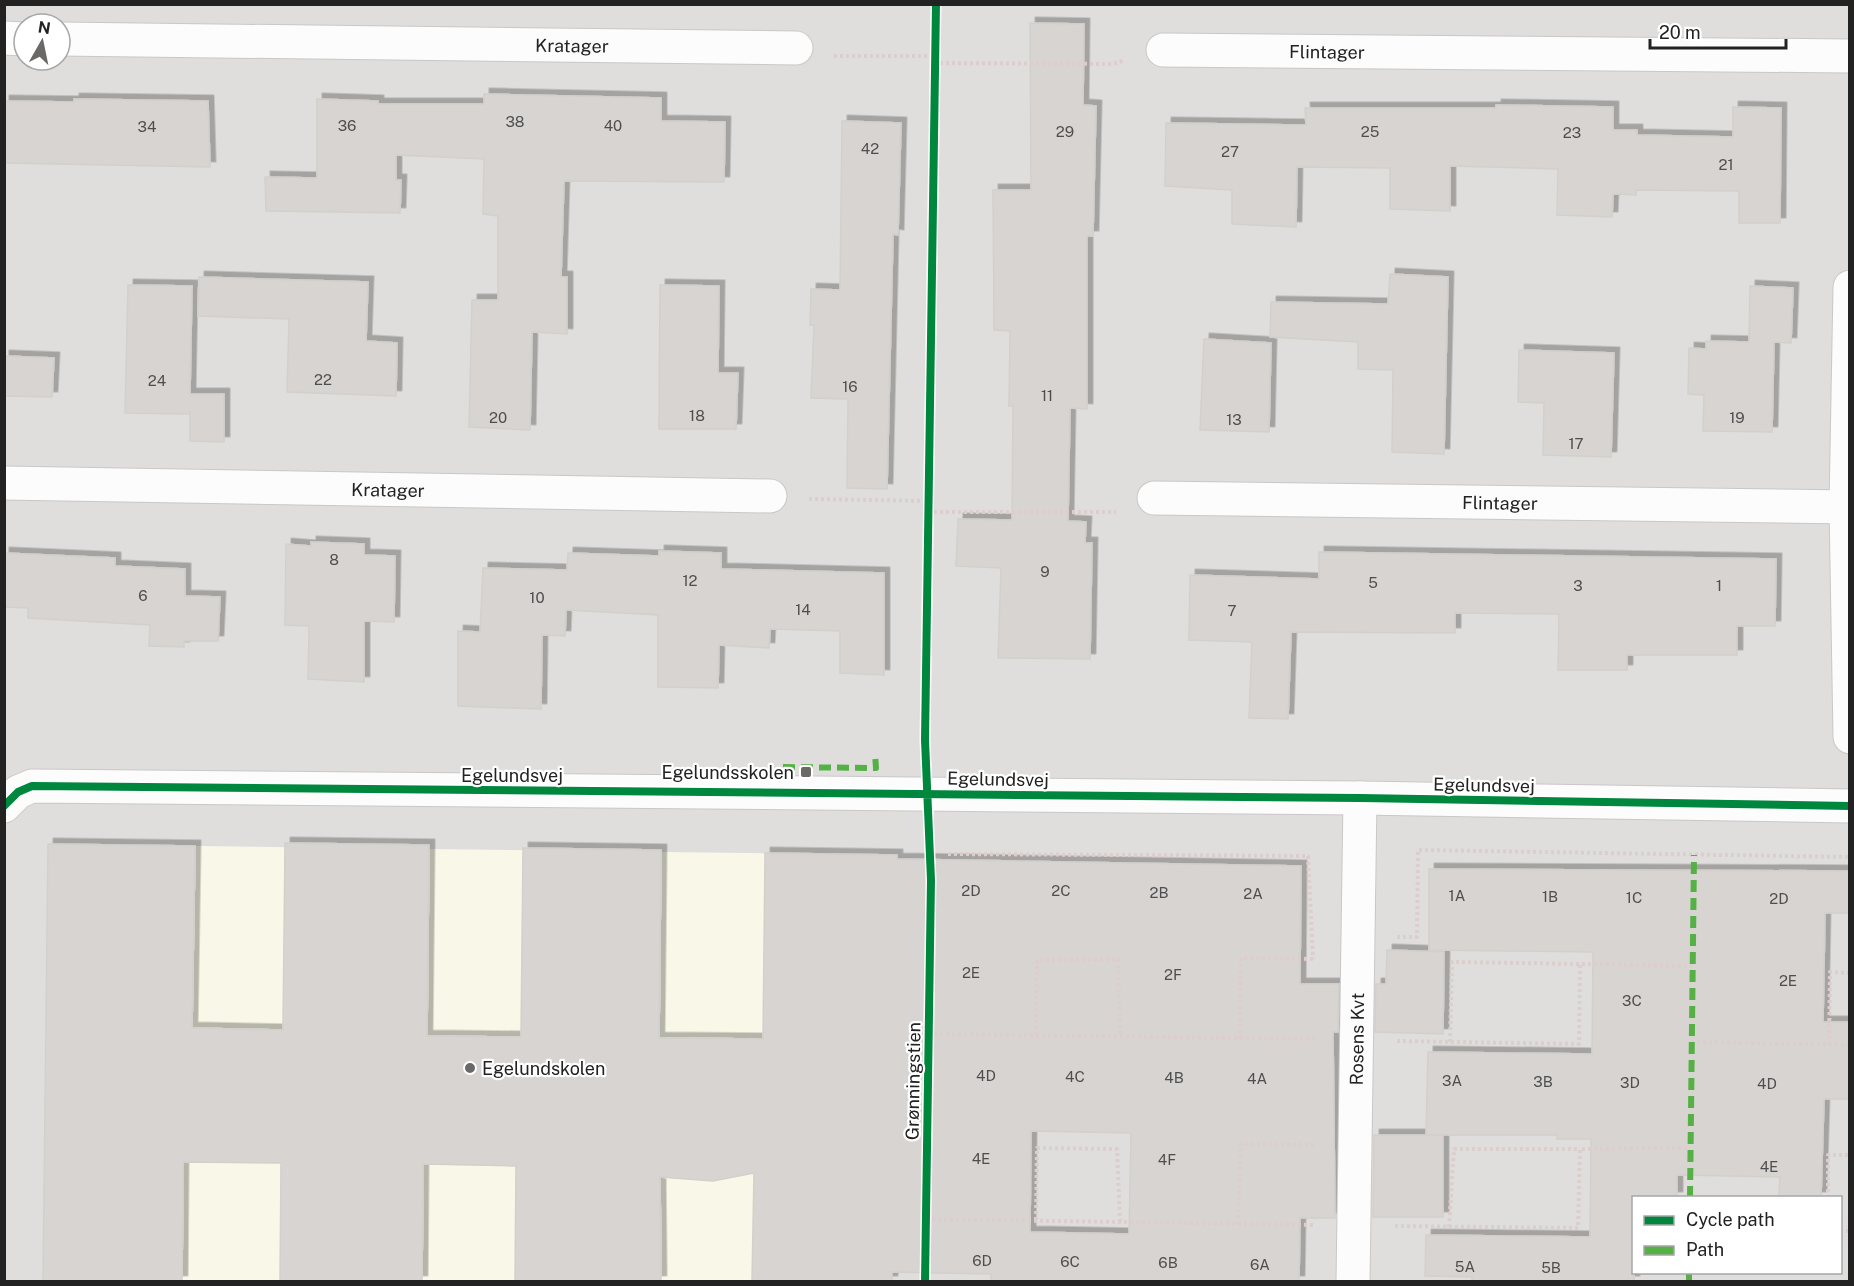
<svg xmlns="http://www.w3.org/2000/svg" width="1854" height="1286" font-family="'Public Sans',sans-serif">
<style>
.residential{fill:#dfdedc;fill-rule:evenodd}
.education{fill:#f8f7e8}
.building{fill:#d7d4d2;stroke:#d3d0cc;stroke-width:1.5;fill-rule:evenodd;filter:url(#shadow)}
.lines{fill:none;stroke-linecap:round;stroke-linejoin:round}
.minor-casing{stroke:#c9c8c7;stroke-width:35}
.path{stroke:#dccecd;stroke-width:4;stroke-dasharray:3 3;stroke-linecap:butt}
.minor{stroke:#fdfcfc;stroke-width:33}
.quiet{stroke:#55b145;stroke-width:6;stroke-dasharray:12 6;stroke-linecap:butt}
.cycleway-casing{stroke:#fff;stroke-width:11}
.cycleway{stroke:#00873e;stroke-width:8}
.poi-dot{fill:#6a6968;stroke:#fff;stroke-width:2}
.labels{text-anchor:middle;dominant-baseline:central;stroke-width:4.5;stroke-linejoin:round;paint-order:stroke}
.number-label{font-size:15px;fill:#4f4e4e}
.street-label{font-size:18px;fill:#222;stroke:#fff}
.poi-label{font-size:18px;fill:#222;stroke:#fff;text-anchor:end}
</style>
<defs>
<filter id="shadow"><feDropShadow dx="5.5" dy="-5.5" stdDeviation="0" flood-color="#0004"/></filter>
</defs>
<rect width="100%" height="100%" fill="#f0eeeb"/>
<path class="residential" d="M5,5H1849V1281H5ZM24,24H60V60H24ZM1634,1198H1840V1272H1634Z"/>
<path class="education" d="M48,844L897,855L892,1281L43,1282Z"/>
<path class="building" d="M1030,23L1084,24L1083,105L1096,106L1093,236H1087V409L1070,408L1068,521L1086,522L1085,543H1092L1090,659L998,658L1001,568L956,566L958,519L1012,520L1013,406H1009L1010,331L994,330L993,190H1031Z
M484,94L661,98V121L725,122L724,182L564,181L561,277H567V334L532,332L530,430L469,427L472,300H498V216L483,214L484,159L396,155V180H401L400,213L266,211L265,177L317,178V99L378,101V104H484Z
M74,99L208,101L210,167L4,163V101L74,102Z
M1496,105L1613,107V130H1637V135L1733,137V107L1781,108L1780,223H1739V191L1636,190V195L1613,194L1612,217L1557,215L1558,169L1450,166V211L1390,209V168L1297,167L1296,227L1232,224V190L1165,186L1166,123L1306,125L1305,108H1496Z
M842,121L901,123L898,235L893,234L887,489L847,488L848,399L811,398L814,325H810L811,289L840,290Z
M1390,274L1448,277L1444,454L1392,452L1393,370L1358,369V342L1270,337L1271,302L1388,304Z
M199,277L368,282L366,341L397,343L396,396L287,392L289,319L198,316Z
M128,285L192,286L190,394H224V442L190,441V411V414L125,413Z
M660,285L719,286L718,373H738L736,429H659Z
M1750,286L1793,288L1791,343L1774,342L1772,432L1703,431L1704,395L1688,394L1689,348L1706,349V341L1749,342Z
M1204,339L1271,343L1269,432L1200,430Z
M1519,350L1614,353L1611,457L1543,455L1544,403L1518,402Z
M4,356L54,358L52,397L4,396Z
M311,542L364,544V555L395,556L394,622L364,621V682L308,679L309,626L285,625L286,544L311,546Z
M659,551L721,553V569L884,573V675L840,673V631L770,629L769,648L719,645L718,688L658,687V615L566,610L565,636L542,635L541,709L458,706V631L480,632L483,568L567,570L568,553L659,556Z
M1319,552L1776,559L1775,626H1737V655H1627V670H1558L1559,614L1455,613V633L1291,632L1288,719L1249,718L1252,642L1189,640L1190,575L1319,579Z
M4,553L115,558V566L185,569V596L220,597L218,641H184V647L149,646L150,625L28,618V608L4,607Z
M285,843L429,845L427,1036L521,1037L523,848L661,850L659,1038L763,1039L765,853L897,855V859L1301,866L1300,984H1339L1338,1032H1333L1335,1218H1300L1299,1281H991V1274L892,1272V1281H752L754,1173L713,1181L660,1177L661,1281H515L516,1166L423,1164L422,1281H280L281,1163L183,1162L182,1281H43L48,844L195,846L192,1028L283,1030ZM1031,1131L1131,1133L1129,1234L1030,1232Z
M1429,869L1850,871V913H1825L1823,1022H1850V1099H1824L1821,1197H1779L1780,1177L1677,1175V1197H1634V1281H1472V1277L1425,1276L1426,1235L1590,1237L1591,1139H1557V1135H1426L1428,1052L1592,1054L1593,952L1429,950Z
M1387,950L1444,952L1443,1034L1375,1032L1376,984H1386Z
M1374,1135H1443V1217H1373Z"/>
<g class="lines">
<g class="minor-casing">
<g id="minor">
<path d="M4,38L24,39"/>
<path id="s1" d="M60,39L796,48"/>
<path id="s2" d="M1163,50L1850,56"/>
<path d="M1850,287L1846,506L1850,737"/>
<path id="s3" d="M4,483L770,496"/>
<path id="s4" d="M1154,498L1850,507"/>
<path d="M4,806L18,792L32,786L1360,798L1850,806"/>
<path id="s5" d="M1353,1282L1360,798"/>
</g>
</g>
<path class="path" d="M834,56H936
M934,63L1113,64L1125,60
M809,499L928,501
M928,512H1116
M948,854L1308,856L1313,959
M1397,937H1417L1418,850L1850,857
M928,1034L1318,1039
M1036,1035L1037,960L1118,959L1120,1036
M1240,1039L1241,958L1315,959
M1397,1041L1579,1044L1580,964L1692,966
M1450,1042L1452,962L1580,964
M1691,1042L1850,1045
M1829,1045L1830,972L1850,973
M1828,1198V1155H1850
M926,1219L1315,1225
M1036,1220L1037,1148L1117,1149L1120,1222
M1238,1224L1241,1144L1316,1145
M1395,1226L1578,1228L1580,1149L1690,1148
M1449,1227L1454,1149H1580
M1840,1231H1850"/>
<use href="#minor" class="minor"/>
<path class="quiet" d="M783,767L876,768L875,754
M1690,1198L1694,855
M1689,1282V1272"/>
<g class="cycleway-casing">
<path id="cycleway" d="M4,806L18,792L32,786L1360,798L1850,806
M925,1282L931,880L925,740L936,4"/>
</g>
<use href="#cycleway" class="cycleway"/>
</g>
<g class="poi-dot">
<rect x="800" y="766" width="12" height="12" rx="3"/>
<circle cx="470" cy="1068" r="6"/>
</g>
<g class="labels">
<g class="number-label">
<text x="515" y="121">38</text>
<text x="347" y="125">36</text>
<text x="613" y="125">40</text>
<text x="147" y="126">34</text>
<text x="1065" y="131">29</text>
<text x="1370" y="131">25</text>
<text x="1572" y="132">23</text>
<text x="870" y="148">42</text>
<text x="1230" y="151">27</text>
<text x="1726" y="164">21</text>
<text x="323" y="379">22</text>
<text x="157" y="380">24</text>
<text x="850" y="386">16</text>
<text x="1047" y="395">11</text>
<text x="697" y="415">18</text>
<text x="498" y="417">20</text>
<text x="1737" y="417">19</text>
<text x="1234" y="419">13</text>
<text x="1576" y="443">17</text>
<text x="334" y="559">8</text>
<text x="1045" y="571">9</text>
<text x="690" y="580">12</text>
<text x="1373" y="582">5</text>
<text x="1578" y="585">3</text>
<text x="1719" y="585">1</text>
<text x="143" y="595">6</text>
<text x="537" y="597">10</text>
<text x="803" y="609">14</text>
<text x="1232" y="610">7</text>
<text x="971" y="890">2D</text>
<text x="1061" y="890">2C</text>
<text x="1159" y="892">2B</text>
<text x="1253" y="893">2A</text>
<text x="1457" y="895">1A</text>
<text x="1550" y="896">1B</text>
<text x="1634" y="897">1C</text>
<text x="1779" y="898">2D</text>
<text x="971" y="972">2E</text>
<text x="1173" y="974">2F</text>
<text x="1788" y="980">2E</text>
<text x="1632" y="1000">3C</text>
<text x="986" y="1075">4D</text>
<text x="1075" y="1076">4C</text>
<text x="1174" y="1077">4B</text>
<text x="1257" y="1078">4A</text>
<text x="1452" y="1080">3A</text>
<text x="1543" y="1081">3B</text>
<text x="1630" y="1082">3D</text>
<text x="1767" y="1083">4D</text>
<text x="981" y="1158">4E</text>
<text x="1167" y="1159">4F</text>
<text x="1769" y="1166">4E</text>
<text x="982" y="1260">6D</text>
<text x="1070" y="1261">6C</text>
<text x="1168" y="1262">6B</text>
<text x="1260" y="1264">6A</text>
<text x="1465" y="1266">5A</text>
<text x="1551" y="1267">5B</text>
</g>
<g class="street-label">
<text stroke="none"><textPath href="#s1" startOffset="512">Kratager</textPath></text>
<text stroke="none"><textPath href="#s2" startOffset="164">Flintager</textPath></text>
<text stroke="none"><textPath href="#s3" startOffset="384">Kratager</textPath></text>
<text stroke="none"><textPath href="#s4" startOffset="346">Flintager</textPath></text>
<text x="512" y="775">Egelundsvej</text>
<text transform="translate(998 779) rotate(1)">Egelundsvej</text>
<text transform="translate(1484 785) rotate(1)">Egelundsvej</text>
<text stroke="none"><textPath href="#s5" startOffset="243">Rosens Kvt</textPath></text>
<text transform="translate(913 1081) rotate(-89)">Grønningstien</text>
</g>
<g class="poi-label">
<text x="794" y="772">Egelundsskolen</text>
<text x="482" y="1068" text-anchor="start">Egelundskolen</text>
</g>
</g>
<rect width="1854" height="1286" fill="none" stroke="#222222" stroke-width="12"/>
<rect x="1632" y="1196" width="210" height="78" fill="#ffffff" stroke="#a7a7a7" stroke-width="1.5"/>
<rect x="1644" y="1216" width="30" height="9" fill="#00873e" stroke="#a7a7a7" stroke-width="1.5"/>
<text x="1686" y="1226" font-size="18" fill="#222222">Cycle path</text>
<rect x="1644" y="1246" width="30" height="9" fill="#55b145" stroke="#a7a7a7" stroke-width="1.5"/>
<text x="1686" y="1256" font-size="18" fill="#222222">Path</text>
<g transform="translate(42 42) rotate(9)"><circle r="28" fill="#ffffff" stroke="#a7a7a7" stroke-width="1.5"/>
<path d="M0-4.5L10 22L0 15L-10 22Z" fill="#6a6968"/>
<text y="-9" font-size="16" font-weight="bold" text-anchor="middle" fill="#222222">N</text>
</g>
<path d="M1650 39v9h136v-9" fill="none" stroke="#222222" stroke-width="3"/>
<text x="1659" y="39" font-size="18" fill="#222222" stroke="#ffffff" stroke-width="4.5" paint-order="stroke">20 m</text>
</svg>
